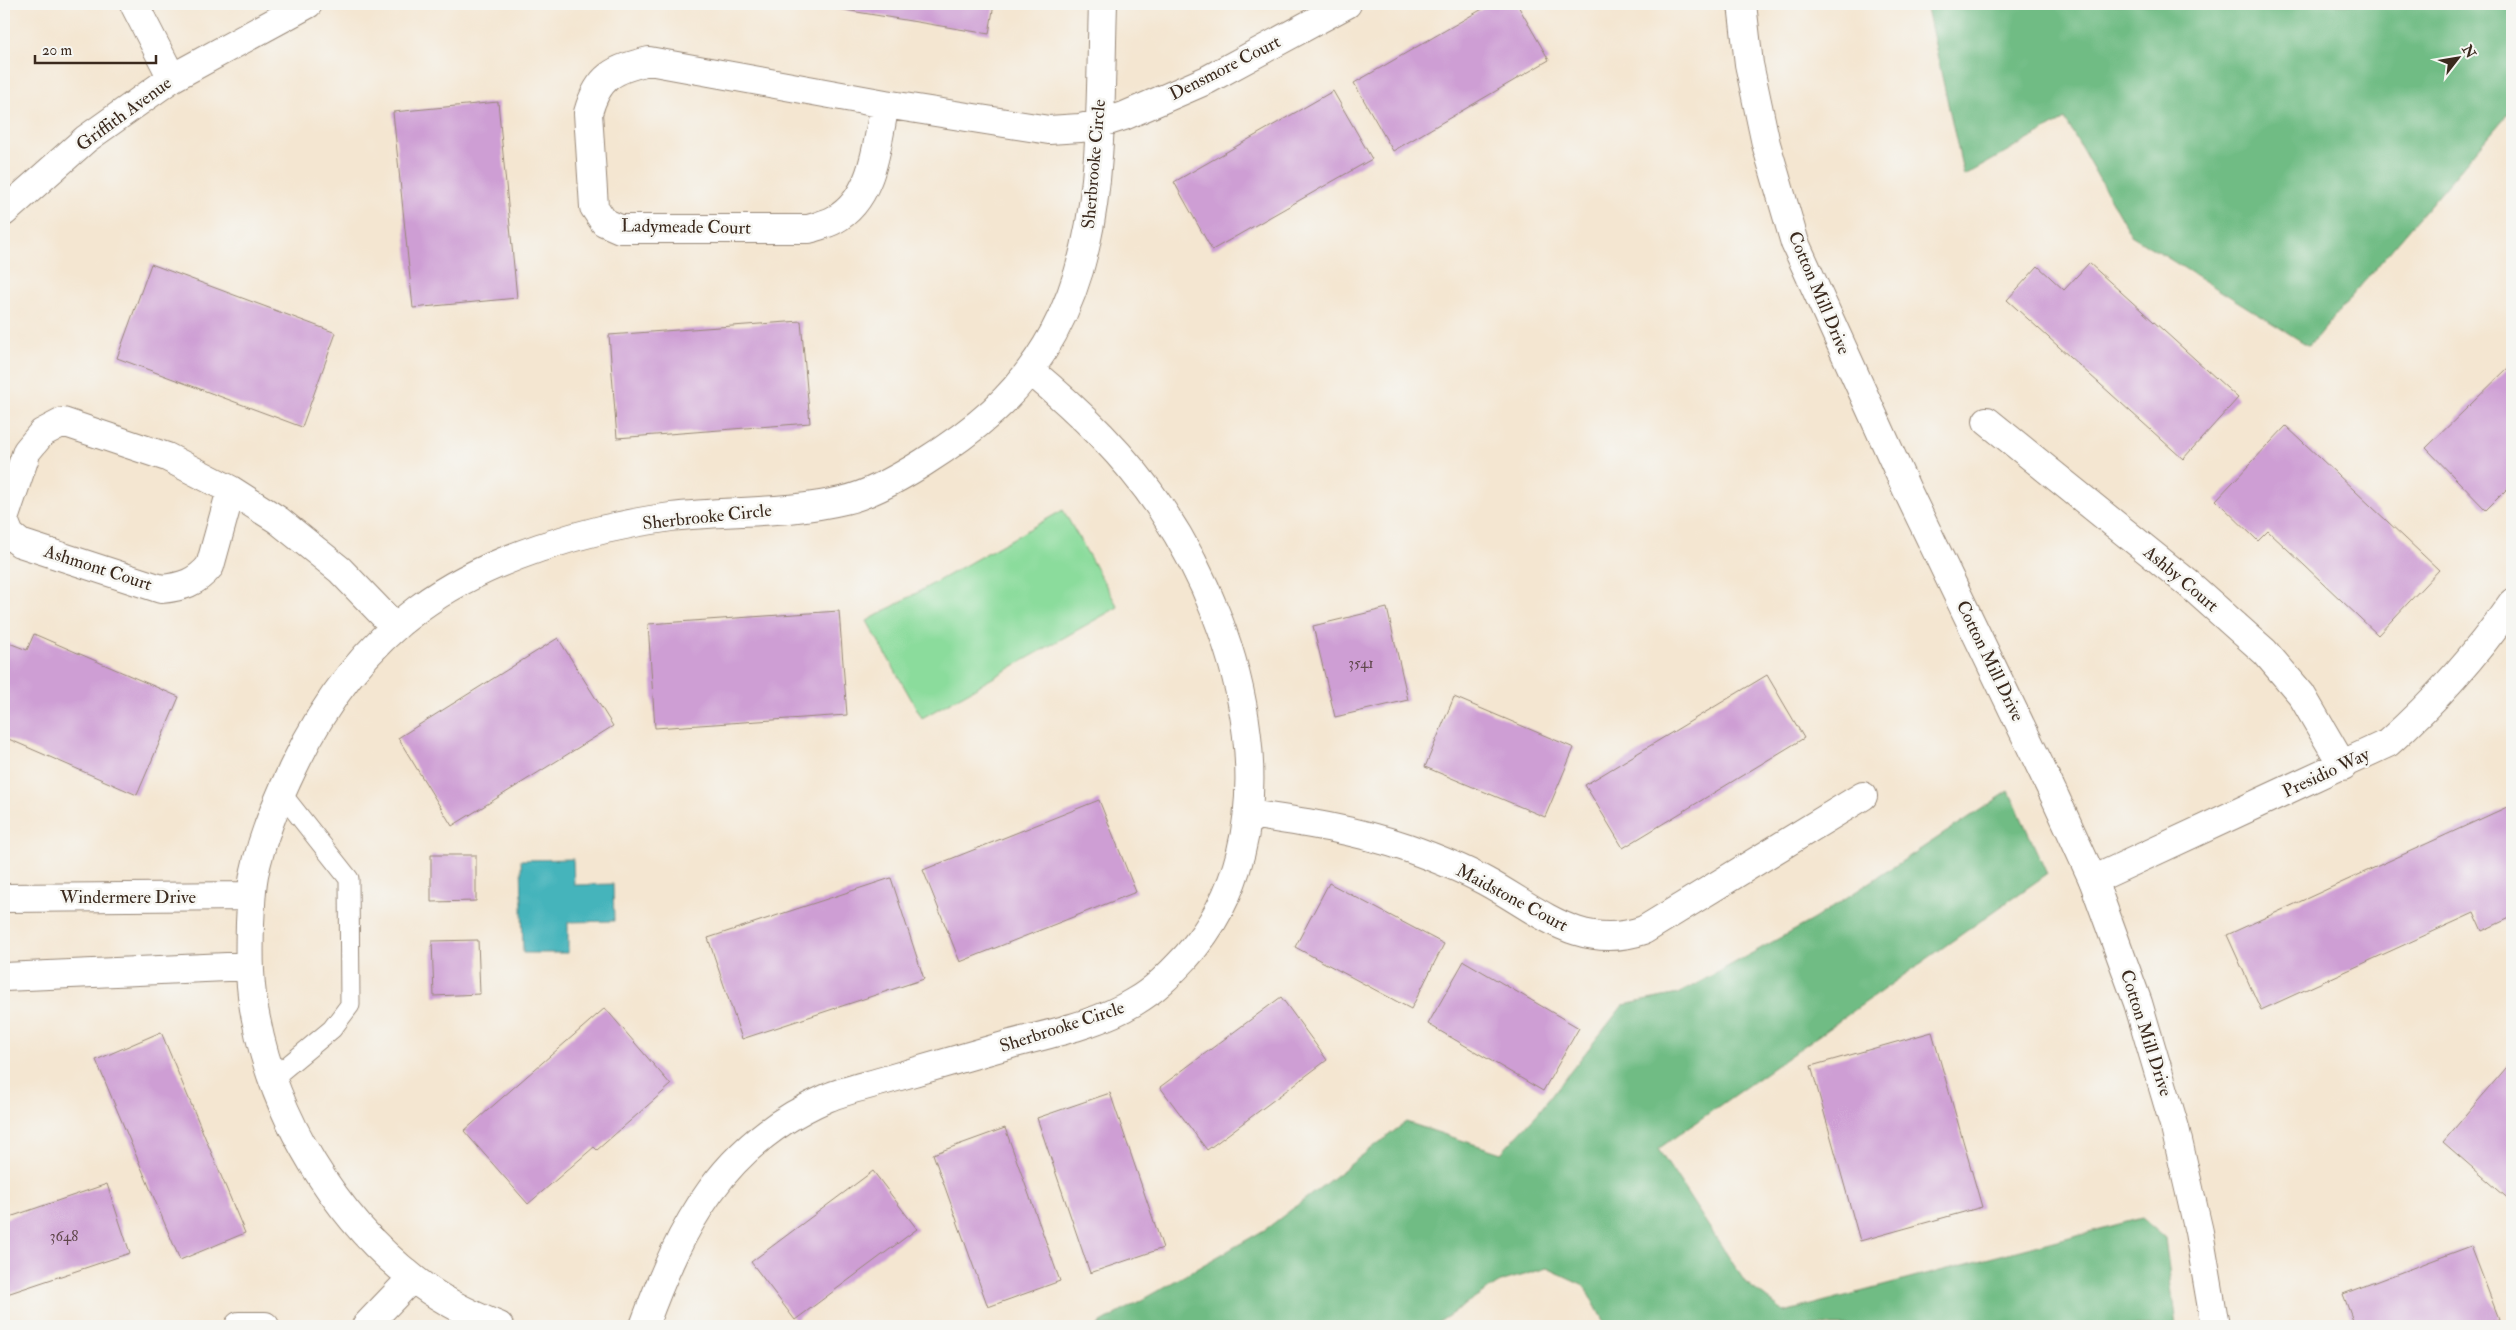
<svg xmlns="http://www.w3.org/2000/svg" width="2516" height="1330" font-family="'IM FELL Double Pica',serif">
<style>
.green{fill:#8bdc9c;stroke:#63835d}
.forest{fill:#70bc84;stroke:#567351}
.water{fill:#44b4bb;stroke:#406f6c}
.building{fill:#ce9ed4}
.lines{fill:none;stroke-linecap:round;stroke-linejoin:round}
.service-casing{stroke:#988878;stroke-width:21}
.minor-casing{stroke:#988878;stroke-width:30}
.tertiary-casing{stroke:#988878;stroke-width:30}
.service{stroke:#fff;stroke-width:19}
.minor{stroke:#fff;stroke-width:28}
.tertiary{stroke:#fff;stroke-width:28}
.labels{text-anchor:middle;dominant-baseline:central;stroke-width:5;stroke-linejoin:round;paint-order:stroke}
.number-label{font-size:15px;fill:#60474c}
.street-label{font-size:18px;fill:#3b2a1e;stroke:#f6f6f2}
</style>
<rect width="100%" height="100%" fill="#f6f6f2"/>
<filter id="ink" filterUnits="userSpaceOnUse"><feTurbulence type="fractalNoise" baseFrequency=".02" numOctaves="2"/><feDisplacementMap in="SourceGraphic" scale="10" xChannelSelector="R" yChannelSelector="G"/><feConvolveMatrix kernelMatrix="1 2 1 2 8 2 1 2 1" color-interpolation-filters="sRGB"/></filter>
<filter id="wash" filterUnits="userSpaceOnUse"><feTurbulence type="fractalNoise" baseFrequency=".0096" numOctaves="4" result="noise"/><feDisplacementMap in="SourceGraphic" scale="20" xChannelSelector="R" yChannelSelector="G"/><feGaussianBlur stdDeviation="1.12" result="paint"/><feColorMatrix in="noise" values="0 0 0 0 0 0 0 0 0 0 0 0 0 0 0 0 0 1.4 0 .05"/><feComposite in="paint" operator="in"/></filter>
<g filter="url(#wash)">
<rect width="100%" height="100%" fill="#f4e6d1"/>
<path class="green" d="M1063,510L1118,607L922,718L867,621Z"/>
<path class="forest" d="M1926,4H2512V109L2309,346L2131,235L2065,119L1964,176Z
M2009,791L2047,874L1658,1149L1745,1282L1784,1312L2142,1218L2165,1238L2176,1326H1606L1584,1285L1547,1268L1500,1282L1433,1326H1096L1266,1229L1406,1122L1501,1153L1537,1114L1623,1005L1678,994L1814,919Z"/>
<path class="water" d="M573,859L574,885L613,884L614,921L568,922V953H523L521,860Z"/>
<g id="blocks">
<path class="building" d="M809,4H994L989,34Z
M1491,4H1517L1549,60L1393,151L1354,83Z
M1333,91L1372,159L1212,250L1174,182Z
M498,102L517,298L413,308L393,112Z
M2089,263L2238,398L2183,459L2007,300L2038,266L2064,290Z
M151,264L336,333L302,427L117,358Z
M801,321L810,423L617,438L609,335Z
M2512,364V484L2486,510L2426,448Z
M2286,426L2439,570L2378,635L2268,531L2258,541L2216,500Z
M1387,608L1408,700L1335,717L1313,626Z
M839,611L847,715L655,728L648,624Z
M34,634L179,697L137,795L4,737V641L27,650Z
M558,638L613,726L452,826L398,738Z
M1767,675L1804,738L1623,848L1585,785Z
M1454,697L1574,748L1545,817L1425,767Z
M1099,800L1136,892L960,962L923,870Z
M2507,807L2512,818V917L2482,931L2474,913L2261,1010L2227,935Z
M431,855H476V901L431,902Z
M891,878L924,979L742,1039L708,938Z
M1329,883L1444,944L1411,1009L1295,947Z
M478,940L480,994L434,996L432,941Z
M1464,961L1579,1028L1543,1091L1428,1024Z
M1281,997L1327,1060L1207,1150L1160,1087Z
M605,1008L671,1085L597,1150L594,1147L528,1204L464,1131Z
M161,1032L245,1233L180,1260L96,1060Z
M1932,1032L1982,1207L1860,1241L1811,1066Z
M2512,1061V1202L2443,1142Z
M1110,1093L1163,1248L1090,1273L1037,1118Z
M1005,1128L1060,1281L988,1307L933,1154Z
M873,1171L917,1229L795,1320L751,1262Z
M107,1184L130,1253L4,1295V1219Z
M2471,1246L2499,1319L2480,1326H2355L2343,1294Z"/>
</g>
</g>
<g filter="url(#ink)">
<use href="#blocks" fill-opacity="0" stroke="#988878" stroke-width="1"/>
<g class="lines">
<g class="service-casing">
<path id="service" d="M273,1078L332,1029L350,1005L349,879L281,793"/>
</g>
<g class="minor-casing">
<path id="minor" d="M134,4L172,78
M649,61L885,104C877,143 874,199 834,220C827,224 817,226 809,229H620L604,222L594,207L588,113C598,76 614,69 649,61Z
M885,104L1049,130L1080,128L1099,124L1124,116L1207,80L1347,4
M1987,421L2190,585L2265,652L2301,694L2343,766
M231,490L278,520L340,570L395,627
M4,519L27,451L42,433L63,422L167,457L231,490L210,566C196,583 182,587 161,589L20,543L10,535L4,520
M1249,814C1303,822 1356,830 1408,848C1433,857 1461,868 1485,881C1539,910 1579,952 1644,930L1863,796
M2093,880L2388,743C2435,701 2476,655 2512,603
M4,898L251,896
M4,977L249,966
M239,1326H265
M366,1326L412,1278
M499,1326C469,1314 439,1299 414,1279C335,1217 275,1118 256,1019C249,987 249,956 250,923C251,907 251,891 254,875C262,836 277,801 294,766C323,705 363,649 419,608C486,558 589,528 671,517C729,510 787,514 845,500C888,490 960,441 993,411C1111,302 1098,150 1103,4
M644,1326C681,1225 723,1143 827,1098C845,1090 866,1086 886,1080C928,1068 969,1056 1011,1044C1052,1033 1098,1024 1134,1002C1155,990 1170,974 1186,957C1297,834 1245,634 1162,510C1126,456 1080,412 1030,370"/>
</g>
<g class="tertiary-casing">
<path id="tertiary" d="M1742,4L1749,64L1766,144L1795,243L1907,490L2055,797L2093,880L2138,1003L2175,1128L2199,1232L2215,1326
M4,212L86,139L172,78L308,4"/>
</g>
<use href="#service" class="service"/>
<use href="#minor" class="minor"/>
<use href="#tertiary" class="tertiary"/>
</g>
</g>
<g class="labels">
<g class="number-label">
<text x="1361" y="663">3541</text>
<text x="64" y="1236">3648</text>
</g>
<g class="street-label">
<text transform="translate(1225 68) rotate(-27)">Densmore Court</text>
<text transform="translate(124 114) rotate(-36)">Griffith Avenue</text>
<text transform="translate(1094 164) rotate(-85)">Sherbrooke Circle</text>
<text transform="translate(686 227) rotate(1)">Ladymeade Court</text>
<text transform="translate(1819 293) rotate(67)">Cotton Mill Drive</text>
<text transform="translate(707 517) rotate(-6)">Sherbrooke Circle</text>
<text transform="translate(98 568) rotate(18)">Ashmont Court</text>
<text transform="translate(2181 579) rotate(40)">Ashby Court</text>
<text transform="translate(1990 661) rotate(64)">Cotton Mill Drive</text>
<text transform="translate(2326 773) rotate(-25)">Presidio Way</text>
<text x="128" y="897">Windermere Drive</text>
<text transform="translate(1512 898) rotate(28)">Maidstone Court</text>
<text transform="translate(1062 1027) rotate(-18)">Sherbrooke Circle</text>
<text transform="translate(2146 1033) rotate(72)">Cotton Mill Drive</text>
</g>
</g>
<rect width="2516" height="1330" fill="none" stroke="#f6f6f2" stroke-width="20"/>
<g transform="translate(2458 58) rotate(59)" stroke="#f6f6f2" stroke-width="4" paint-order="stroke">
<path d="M0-4L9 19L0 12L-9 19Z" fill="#3b2a1e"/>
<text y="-8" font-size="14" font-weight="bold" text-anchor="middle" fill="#3b2a1e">N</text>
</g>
<path d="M35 55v8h121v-8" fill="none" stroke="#3b2a1e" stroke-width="2.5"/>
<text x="42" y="55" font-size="15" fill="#3b2a1e" stroke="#f6f6f2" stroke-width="4" paint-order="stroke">20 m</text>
</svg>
